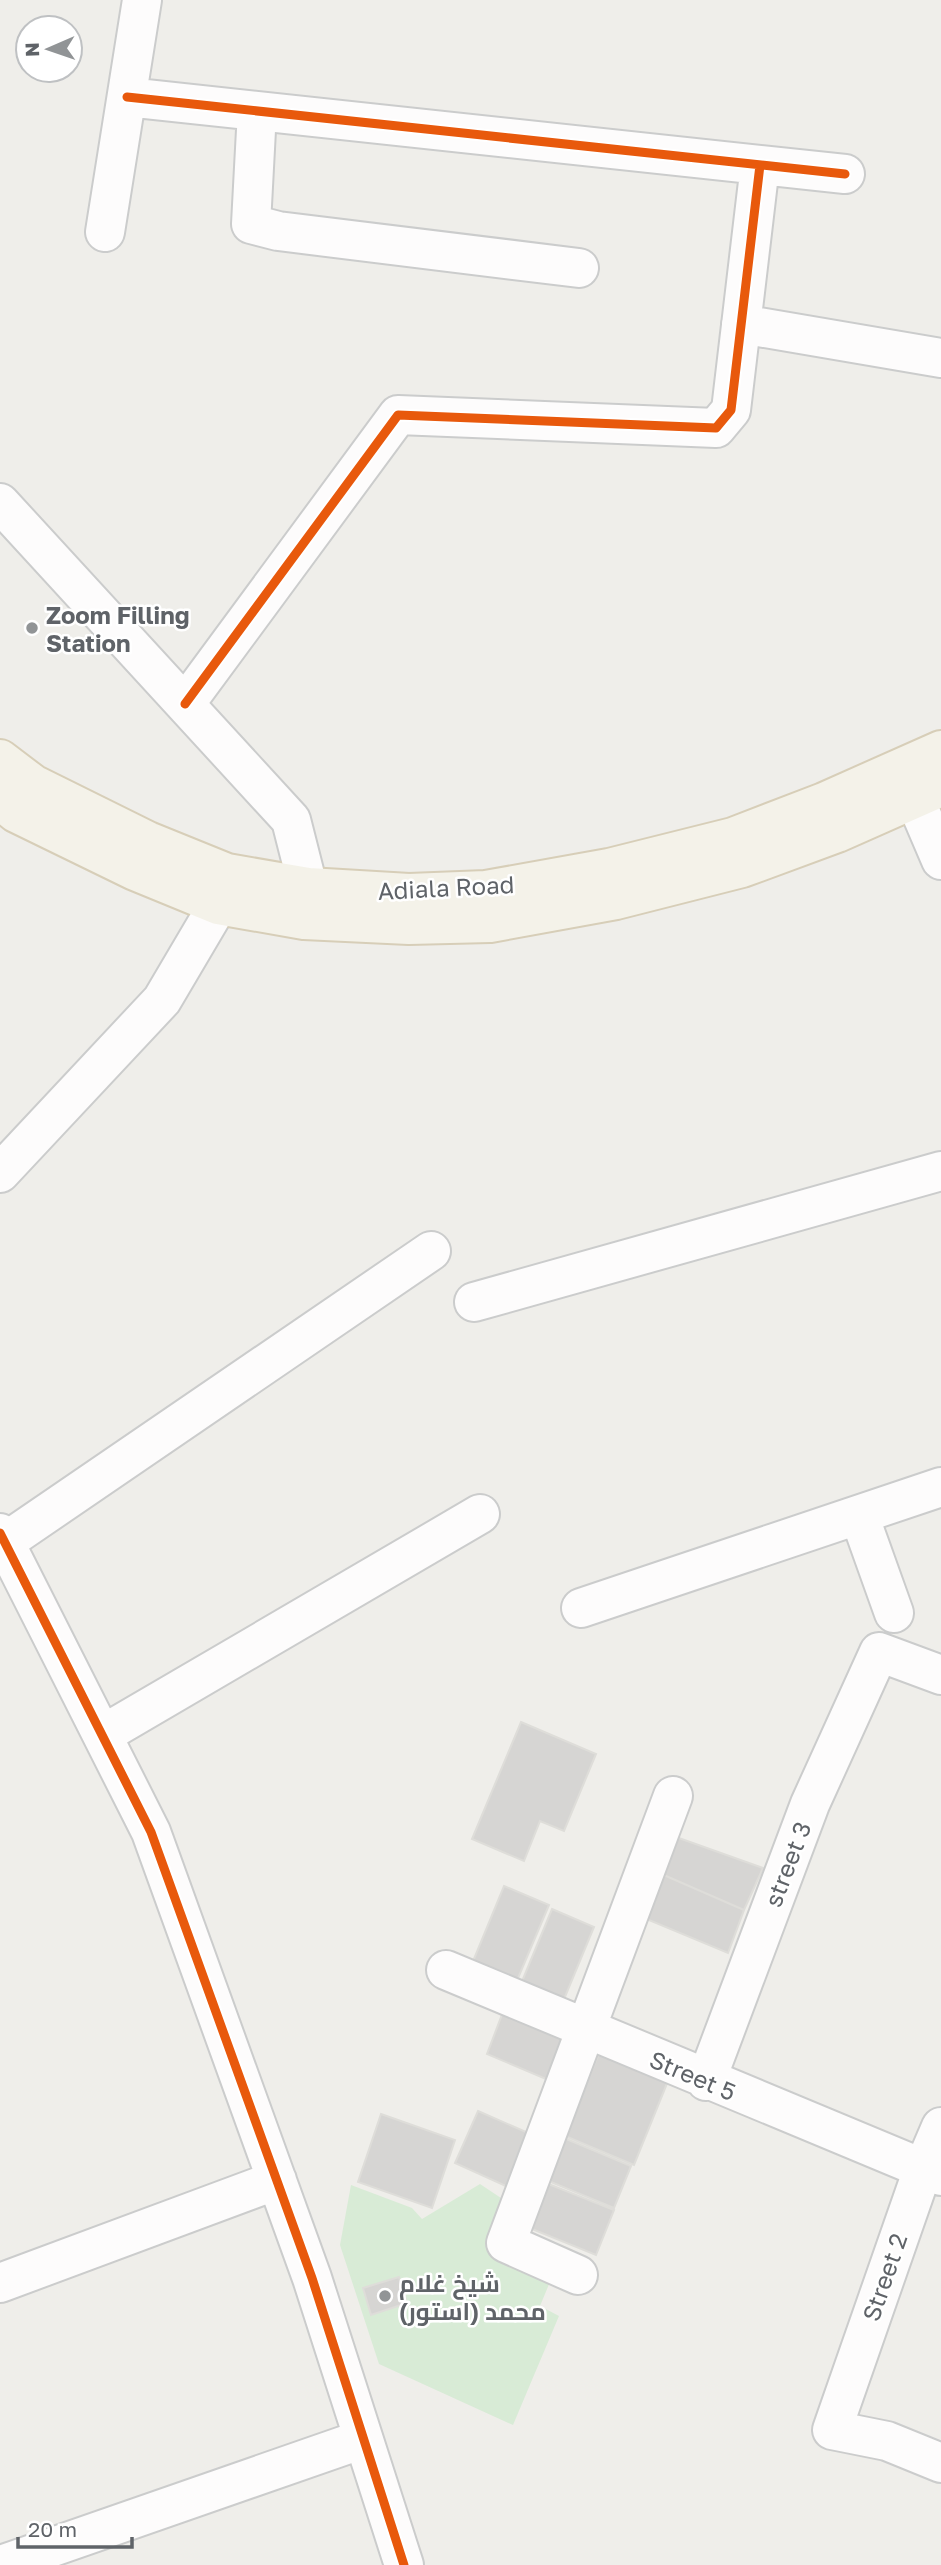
<svg xmlns="http://www.w3.org/2000/svg" width="941" height="2565" font-family="'Golos Text',Cairo,sans-serif">
<style>
.green{fill:#d8ebd6}
.building{fill:#d6d5d3;stroke:#deddd9;stroke-width:2}
.lines{fill:none;stroke-linecap:round;stroke-linejoin:round}
.minor-casing{stroke:#cbcccc;stroke-width:42}
.major-casing{stroke:#d7ceb8;stroke-width:42}
.minor{stroke:#fdfcfc;stroke-width:38}
.major{stroke:#f4f2e9;stroke-width:38}
.cycleway-casing{stroke:#fff;stroke-width:13}
.cycleway{stroke:#e8590c;stroke-width:9}
.poi-dot{fill:#919496;stroke:#fff;stroke-width:2.5}
.labels{text-anchor:middle;dominant-baseline:central;stroke-width:5;stroke-linejoin:round;paint-order:stroke}
.poi-label{font-size:24px;font-weight:bold;fill:#5f6368;stroke:#fff;text-anchor:start}
.street-label{font-size:24px;fill:#5f6368;stroke:#fff}
</style>
<rect width="100%" height="100%" fill="#efeeea"/>
<path class="green" d="M480,2184L510,2204L552,2277L540,2306L559,2316L513,2425L379,2364L340,2245L351,2185L412,2208L422,2219Z"/>
<path class="building" d="M521,1722L596,1754L564,1831L540,1821L524,1861L472,1839Z
M662,1832L763,1868L744,1910L650,1869Z
M650,1869L744,1910L728,1953L632,1913Z
M504,1886L549,1905L513,1990L469,1971Z
M552,1909L594,1927L560,2009L518,1991Z
M506,2004L581,2034L560,2085L487,2054Z
M599,2053L668,2081L634,2165L565,2136Z
M478,2111L542,2139L519,2192L455,2163Z
M381,2114L455,2140L432,2208L358,2182Z
M564,2138L631,2166L614,2208L546,2180Z
M546,2183L614,2210L596,2255L527,2227Z
M399,2277L407,2303L371,2315L363,2288Z"/>
<g class="lines">
<g class="minor-casing">
<path id="minor" d="M127,97L845,174
M257,111L251,224L278,231L579,268
M105,232L142,0
M741,324L941,358
M0,503L291,820L308,887
M185,704L398,415L716,428L731,410L760,165
M914,797L941,860
M0,1173L162,1000L218,905
M474,1302L941,1171
M859,1515L894,1613
M0,1533L151,1832L312,2278L404,2565
M5,1542L431,1251
M581,1608L941,1487
M102,1735L480,1514
M446,1970L941,2176
M706,2081L810,1804L879,1652L941,1675
M941,2127L923,2169L832,2430L887,2441L941,2463
M578,2275L506,2243L673,1796
M0,2283L277,2180
M1,2565L363,2439"/>
</g>
<g class="major-casing">
<path id="major" d="M0,759L33,784L148,841L227,873L308,887L409,893L486,890L609,868L733,837L824,802L941,750
M0,800L16,813L135,871L218,905L304,920L409,925L490,923L616,900L742,868L837,833L941,787"/>
</g>
<use href="#minor" class="minor"/>
<use href="#major" class="major"/>
<g class="cycleway-casing">
<path id="cycleway" d="M127,97L845,174
M185,704L398,415L716,428L731,410L760,165
M0,1533L151,1832L312,2278L404,2565"/>
</g>
<use href="#cycleway" class="cycleway"/>
</g>
<g class="poi-dot">
<circle cx="32" cy="628" r="7"/>
<circle cx="385" cy="2296" r="7"/>
</g>
<g class="labels">
<g class="poi-label">
<text x="46" y="614">Zoom Filling<tspan x="46" dy="28">Station</tspan></text>
<text x="399" y="2282">شیخ غلام<tspan x="399" dy="28">محمد (استور)</tspan></text>
</g>
<g class="street-label">
<text transform="translate(446 887) rotate(-3)">Adiala Road</text>
<text transform="translate(787 1864) rotate(-69)">street 3</text>
<text transform="translate(693 2075) rotate(23)">Street 5</text>
<text transform="translate(884 2277) rotate(-71)">Street 2</text>
</g>
</g>
<g transform="translate(49 49) rotate(268)"><circle r="33" fill="#ffffff" stroke="#bfc1c3" stroke-width="2"/>
<path d="M0-5L12 26L0 18L-12 26Z" fill="#919496"/>
<text y="-10" font-size="19" font-weight="bold" text-anchor="middle" fill="#5f6368">N</text>
</g>
<path d="M18 2537v10h114v-10" fill="none" stroke="#5f6368" stroke-width="3.5"/>
<text x="28" y="2537" font-size="21" fill="#5f6368" stroke="#ffffff" stroke-width="5" paint-order="stroke">20 m</text>
</svg>
